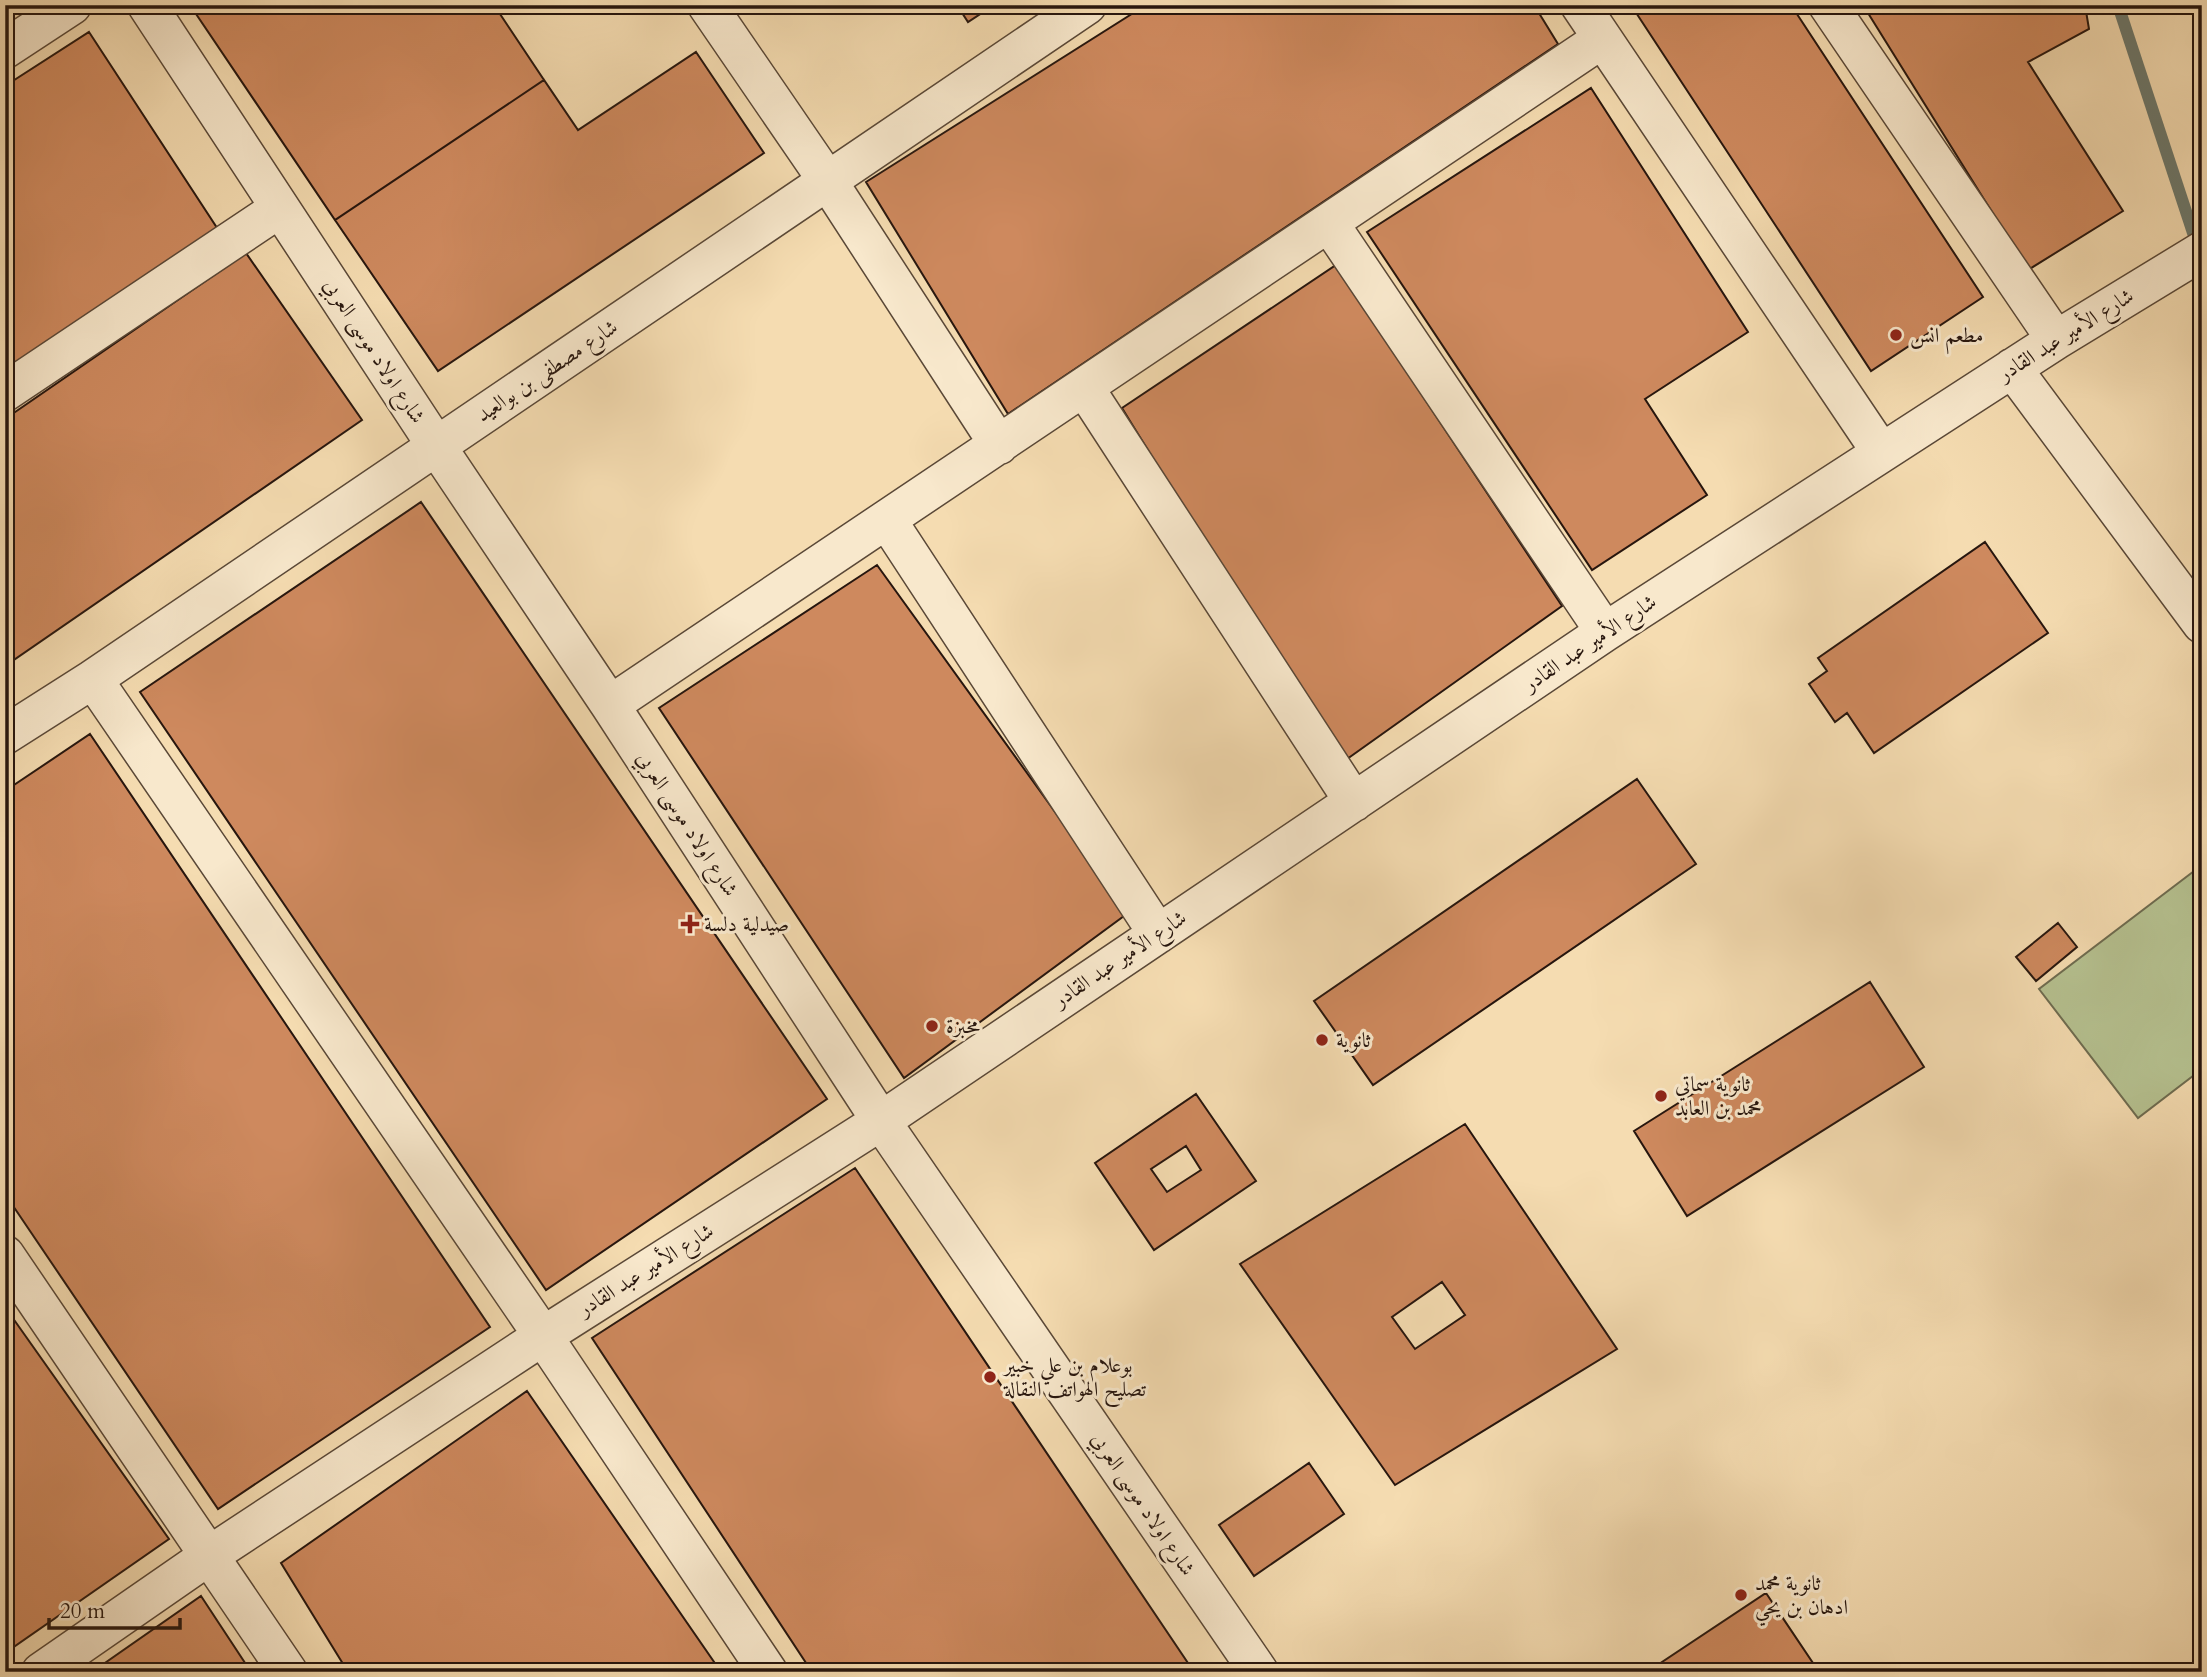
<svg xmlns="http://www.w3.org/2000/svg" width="2207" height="1677" font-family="Cardo,Amiri,serif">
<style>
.green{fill:#b6c291;stroke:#6e6c50;stroke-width:2}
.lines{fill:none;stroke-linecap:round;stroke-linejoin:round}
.stream{stroke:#6d796d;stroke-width:12}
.building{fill:#ce895e;stroke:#27160e;stroke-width:2;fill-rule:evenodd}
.street-casing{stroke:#5a4837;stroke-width:41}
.street{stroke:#f8e8cc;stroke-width:38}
.poi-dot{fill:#8f2418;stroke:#f8e8cc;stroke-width:2.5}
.labels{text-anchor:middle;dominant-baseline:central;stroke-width:6;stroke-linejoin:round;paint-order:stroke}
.poi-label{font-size:21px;fill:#27160e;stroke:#f8e8cc;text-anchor:start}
.street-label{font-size:21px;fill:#27160e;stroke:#f8e8cc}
</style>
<rect width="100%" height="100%" fill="#f5dcb1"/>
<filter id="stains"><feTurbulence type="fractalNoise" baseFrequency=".00286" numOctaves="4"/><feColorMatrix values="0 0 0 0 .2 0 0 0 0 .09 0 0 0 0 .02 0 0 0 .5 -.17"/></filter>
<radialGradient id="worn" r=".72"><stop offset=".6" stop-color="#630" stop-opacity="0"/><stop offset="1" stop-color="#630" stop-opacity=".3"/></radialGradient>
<path class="green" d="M2202,865V1069L2138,1118L2039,989Z"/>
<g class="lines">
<path class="stream" d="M2118,5L2198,248"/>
</g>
<path class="building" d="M190,5H494L544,80L335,220Z
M957,5H994L968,22Z
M1146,5H1534L1558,44L1008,414L866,182Z
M1631,5H1791L1983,297L1871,371Z
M1863,5H2085L2089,29L2028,62L2123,211L2028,270Z
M89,32L221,234L5,372V86Z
M696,52L764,153L438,371L335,220L544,80L578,130Z
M1591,88L1748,332L1645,399L1707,495L1592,570L1367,232Z
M246,253L362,420L5,666V419Z
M1336,265L1562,606L1340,764L1122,408Z
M421,502L827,1099L546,1290L140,692Z
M1985,542L2048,633L1874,753L1847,713L1835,722L1809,684L1827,671L1818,658Z
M877,565L1128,913L904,1078L659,708Z
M90,734L490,1327L218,1509L5,1194V791Z
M1637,779L1696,864L1373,1085L1314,1001Z
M2058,923L2077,947L2036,981L2016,957Z
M1870,982L1924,1067L1687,1216L1634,1131Z
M1196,1094L1256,1181L1154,1250L1095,1163ZM1186,1146L1201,1170L1167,1192L1151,1169Z
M1465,1124L1617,1349L1395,1485L1240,1264ZM1442,1282L1465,1315L1415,1349L1392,1317Z
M855,1168L1194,1672H812L592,1338Z
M5,1307L169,1539L5,1653Z
M527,1391L721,1672H348L281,1563Z
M1309,1463L1344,1514L1254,1576L1219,1525Z
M1766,1593L1819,1672H1647Z
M201,1596L251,1672H92Z"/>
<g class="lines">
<g class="street-casing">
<path id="street" d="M147,5L437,447L610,705L881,1121L1259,1672
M707,5L827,180L999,445
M1580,5L1881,452
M1828,5L2056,340
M5,49L72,5
M1329,223L1605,632
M2012,368L2202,624
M1084,387L1354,802
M5,392L280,208
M887,520L1158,934
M93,679L543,1336L768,1672
M610,705L1602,39
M5,735L93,679L1087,5
M5,1255L288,1672
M41,1672L210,1555L543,1336L881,1121L1605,632L2056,340L2202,251"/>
</g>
<use href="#street" class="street"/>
</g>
<g class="poi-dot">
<circle cx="1896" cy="335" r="7"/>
<path d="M686.5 913.5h7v7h7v7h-7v7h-7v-7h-7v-7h7z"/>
<circle cx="932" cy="1026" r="7"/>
<circle cx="1322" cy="1040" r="7"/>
<circle cx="1661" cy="1096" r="7"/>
<circle cx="990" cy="1377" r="7"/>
<circle cx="1741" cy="1595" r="7"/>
</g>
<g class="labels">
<g class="poi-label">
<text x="1910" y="335">مطعم انس</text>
<text x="704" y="924">صيدلية دلسة</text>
<text x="946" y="1026">مخبزة</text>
<text x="1336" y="1040">ثانوية</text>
<text x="1675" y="1084">ثانوية سماتي<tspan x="1675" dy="24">محمد بن العابد</tspan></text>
<text x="1004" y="1365">بوعلام بن علي خبير<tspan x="1004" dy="24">تصليح الهواتف النقالة</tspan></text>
<text x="1755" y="1583">ثانوية محمد<tspan x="1755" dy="24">ادهان بن يحي</tspan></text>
</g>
<g class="street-label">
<text transform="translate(2066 335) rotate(-32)">شارع الأمير عبد القادر</text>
<text transform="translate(374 351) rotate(57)">شارع اولاد موسى العربي</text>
<text transform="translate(547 371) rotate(-34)">شارع مصطفى بن بوالعيد</text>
<text transform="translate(1590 643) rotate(-34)">شارع الأمير عبد القادر</text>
<text transform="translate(687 824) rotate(57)">شارع اولاد موسى العربي</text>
<text transform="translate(1120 959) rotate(-34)">شارع الأمير عبد القادر</text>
<text transform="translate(646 1270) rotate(-32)">شارع الأمير عبد القادر</text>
<text transform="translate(1143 1504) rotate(56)">شارع اولاد موسى العربي</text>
</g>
</g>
<rect width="2207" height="1677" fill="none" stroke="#f5dcb1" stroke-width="28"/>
<rect x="7" y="7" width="2193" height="1663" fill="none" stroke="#27160e" stroke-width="3.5"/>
<rect x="14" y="14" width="2179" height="1649" fill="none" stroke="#27160e" stroke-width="2"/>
<path d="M49 1618v10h131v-10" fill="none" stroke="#27160e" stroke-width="3.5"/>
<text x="60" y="1618" font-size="21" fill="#27160e" stroke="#f8e8cc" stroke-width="5" paint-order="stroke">20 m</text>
<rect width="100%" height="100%" filter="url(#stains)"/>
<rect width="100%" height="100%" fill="url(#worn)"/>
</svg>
